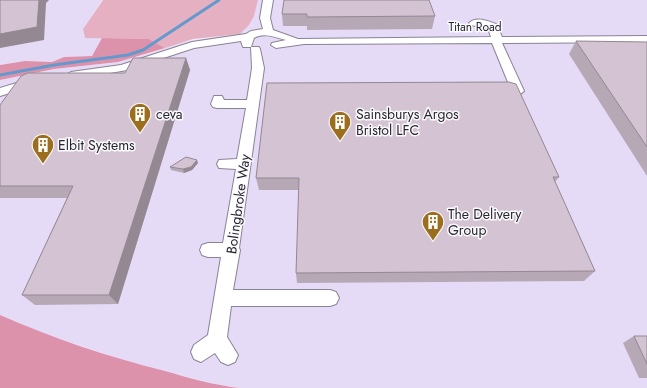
<svg xmlns="http://www.w3.org/2000/svg" width="647" height="388" font-family="Jost,sans-serif">
<style>
.built{fill:#e5dbf6}
.green{fill:#e5b1c2}
.forest{fill:#dd92ac}
.lines{fill:none;stroke-linecap:round;stroke-linejoin:round}
.stream{stroke:#6499cd;stroke-width:3}
.minor-casing{stroke:#8a8395;stroke-width:2}
.minor{fill:#fff;fill-rule:evenodd}
.wall{fill:#b6a8b5}
.shaded-wall{fill:#948893}
.building{fill:#d4c3d2;stroke:#948893}
.labels{text-anchor:middle;dominant-baseline:central;stroke-width:3;stroke-linejoin:round;paint-order:stroke}
.far-street-label{font-size:12px;fill:#29272e;stroke:#fbfafe}
.poi-label{font-size:14px;fill:#29272e;stroke:#fbfafe;text-anchor:start}
.street-label{font-size:14px;fill:#29272e;stroke:#fbfafe}
</style>
<rect width="100%" height="100%" fill="#f1eafd"/>
<path class="built" d="M0,0H102L83,29L85,38H102L92,56L64,57L52,62L25,61L0,65Z
M258,0H647V388H239L218,385L126,361L39,332L0,315V80L54,69L118,62L151,53L178,43L243,32L254,16Z"/>
<path class="green" d="M103,0H258L254,16L249,25L240,34L193,39L165,48L149,39L85,38L83,29Z"/>
<path class="forest" d="M102,38L149,39L165,48L118,62L54,69L0,80V65L25,61L52,62L64,57L92,56Z
M0,315C53,338 108,357 165,371C189,378 214,385 239,388H0Z"/>
<g class="lines">
<path class="stream" d="M0,75L54,65L128,55L143,50L219,0"/>
<g class="minor-casing">
<path id="minor" d="M263,0H273L270,18L273,30L298,39L491,37L488,28L470,25L469,23C476,16 488,21 496,24L502,37L647,36V42L502,43L524,91C519,97 506,97 501,91L503,88L510,87L492,43L304,44L276,48L271,45L272,43L286,40C275,37 263,32 254,38L251,47H259L260,49L264,68L239,248L240,250L233,290H330L336,292L339,298L336,304L330,306H231L227,337L238,355L235,362L228,365L221,362L215,353L201,362L194,359L191,352L194,345L208,335L221,257H208L202,255L200,250L202,245L208,243H223L236,169L219,168L217,164L219,160L237,159L246,108H217L213,107L211,104L214,96H222L224,100H247L252,68L251,47H243L241,41L194,48L127,70L71,80L65,76L71,72L121,65L192,42L246,34L251,31L263,29L260,18Z
M33,78L39,82L37,85L0,96V88Z"/>
</g>
<use href="#minor" class="minor"/>
</g>
<path class="wall" d="M284,0L435,16L432,29L307,30V26H283L282,14Z
M576,41L647,42V176L569,54Z
M186,58L190,70L118,304L35,305L22,295L67,198H0V105Z
M198,163L192,170L184,173L171,170L170,167Z
M559,177L555,182L595,271L584,281L297,283L296,273L299,190H259L256,178Z
M634,336H647V378H639L623,343Z"/>
<path class="shaded-wall" d="M39,0H49L46,3L44,40L0,48V34Z
M186,58L190,70L118,304L109,295Z
M197,160L198,163L192,170L184,173L183,169Z"/>
<path class="building" d="M0,0H39L37,27L0,34Z
M284,0H429L435,16L307,17V14H282Z
M576,41L647,42V147Z
M133,58H186L109,295H22L73,186H0V105L21,76L28,73H125Z
M509,82L516,84L559,177H553L595,271L296,273L299,178H256L267,83Z
M186,157L197,160L191,167L183,169L170,167Z
M634,336H647V364Z"/>
<defs>
<g id="building-pin" transform="scale(1.15)"><path d="M0 17L-7.5 6A9.5 9.5 0 1 1 7.5 6Z" fill="#9b6e1e" stroke="#fbfafe"/><path d="M-4-6H4V6H1V3H-1V6H-4ZM-2.5-4.3h1.7v1.8h-1.7ZM.8-4.3h1.7v1.8H.8ZM-2.5-1h1.7V.8h-1.7ZM.8-1h1.7V.8H.8Z" fill="#fff"/></g>
</defs>
<g fill-rule="evenodd">
<use href="#building-pin" x="140" y="114"/>
<use href="#building-pin" x="340" y="122"/>
<use href="#building-pin" x="43" y="145"/>
<use href="#building-pin" x="433" y="222"/>
</g>
<g class="labels">
<g class="far-street-label">
<text x="475" y="27">Titan Road</text>
</g>
<g class="poi-label">
<text x="156" y="114">ceva</text>
<text x="356" y="114">Sainsburys Argos<tspan x="356" dy="16">Bristol LFC</tspan></text>
<text x="58" y="145">Elbit Systems</text>
<text x="448" y="214">The Delivery<tspan x="448" dy="16">Group</tspan></text>
</g>
<g class="street-label">
<text transform="translate(238 204) rotate(-82)">Bolingbroke Way</text>
</g>
</g>
</svg>
